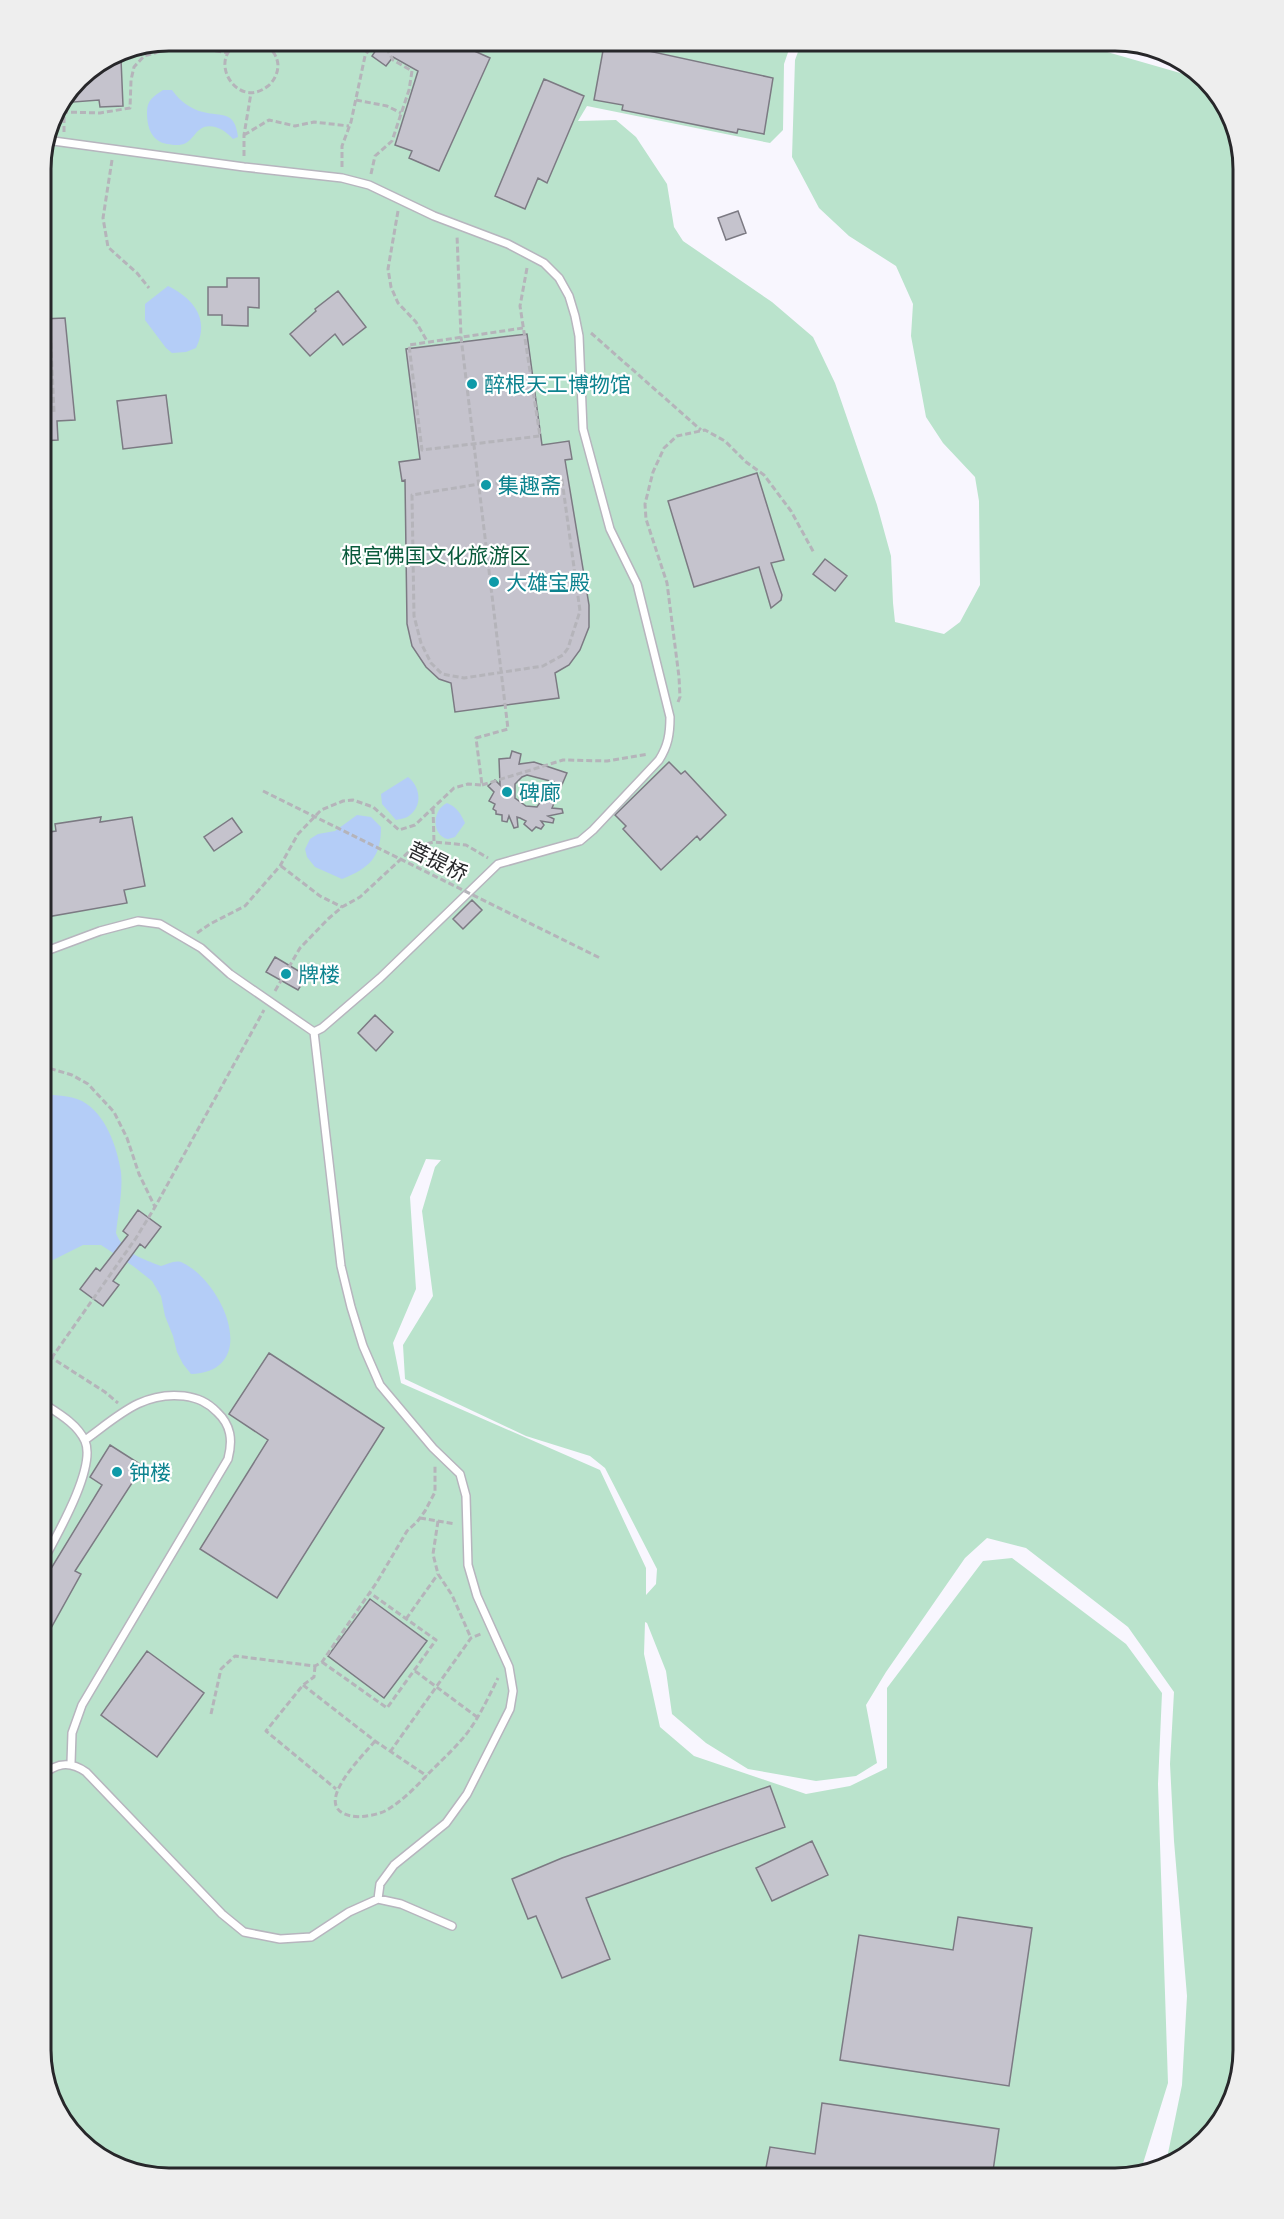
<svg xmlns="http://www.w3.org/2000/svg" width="1284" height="2219" font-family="'Noto Sans','Noto Sans SC',sans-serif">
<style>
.green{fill:#bae3cc;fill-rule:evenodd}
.water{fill:#b4cdf7}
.building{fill:#c5c3cd;stroke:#7c7a83;stroke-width:1.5;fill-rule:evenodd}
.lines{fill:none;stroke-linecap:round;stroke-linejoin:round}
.lane-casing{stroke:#b7b5be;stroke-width:10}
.path{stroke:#b5b4ba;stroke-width:3;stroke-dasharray:6 3;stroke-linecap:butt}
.lane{stroke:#fff;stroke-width:7}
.path-bridge{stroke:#b5b4ba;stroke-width:3;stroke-dasharray:6 3;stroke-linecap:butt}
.culture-dot{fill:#0f9aa8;stroke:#fff;stroke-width:2}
.labels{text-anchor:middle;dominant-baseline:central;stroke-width:4.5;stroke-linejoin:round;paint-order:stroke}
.culture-label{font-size:21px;fill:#0d838f;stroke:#fff;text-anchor:start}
.park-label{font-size:21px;fill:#095a3b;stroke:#fff}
.street-label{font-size:21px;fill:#27272a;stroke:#fff}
.rim{fill:none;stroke:#27272a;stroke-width:3}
</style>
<rect width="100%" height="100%" fill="#f8f6fe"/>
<path class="green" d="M169,41H792L784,64L783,130L770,143L587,106L578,121L616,120L636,137L667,184L674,227L683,241L772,302L813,337L835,383L877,505L891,556L893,603L895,622L944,634L960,622L980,585L979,501L975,477L943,443L926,417L911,336L913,304L896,266L849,236L819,208L792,157L795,60L802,41H1069L1201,79L1230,113L1243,169V2050L1222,2121L1171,2165L1164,2167L1166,2163L1182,2085L1187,1996L1174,1841L1170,1764L1174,1692L1128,1627L1026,1548L987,1538L965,1558L886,1672L866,1705L877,1763L856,1776L816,1781L748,1769L706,1743L672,1714L666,1671L647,1623L645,1622L644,1654L660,1727L694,1756L806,1794L850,1786L887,1768V1688L983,1561L1012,1558L1126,1644L1162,1693L1158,1784L1168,2083L1140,2173L1115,2178H161L98,2157L54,2106L41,2050V161L54,113L78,78L120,50ZM426,1159L441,1160L435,1167L422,1211L433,1296L403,1345L405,1379L526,1436L590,1456L605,1468L657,1569L656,1584L646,1595V1568L600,1470L401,1383L393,1343L416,1289L410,1197Z"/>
<path class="water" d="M163,90H172C180,101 190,109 203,112C222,117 235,110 238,137L233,139C226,131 215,124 204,127C196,130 193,139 186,143C180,146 174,145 167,144C151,141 147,127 147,112C147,100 154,96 163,90Z
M168,286C194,299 210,319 196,348L186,352L172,353L166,348L145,320V304Z
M408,777C420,786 423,805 410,815C407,818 401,819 396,820L382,804L381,794Z
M447,803C457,807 461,814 465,823L455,837L448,839C431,835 432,810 447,803Z
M357,815L371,817L381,827C381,857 370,868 342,879L315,867L307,857L305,849L310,839L318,834L335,831Z
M41,1095C54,1095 69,1095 82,1101C106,1114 117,1147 121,1172C123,1191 118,1214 116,1233C123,1253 143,1259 161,1266C168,1264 176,1259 183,1263C223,1282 262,1371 191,1374L183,1364L177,1352L173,1336L165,1316L161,1296L152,1281L133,1266L101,1245H83L49,1262H41Z"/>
<path class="building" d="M382,41H452L490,58L439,171L409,158L412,151L395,145L418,71L393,57L386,66L372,56Z
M604,45L634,50L635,48L773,78L764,134L738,129L737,133L622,110L623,105L594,100Z
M121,59L123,106L100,107L99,100L61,103L78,78L106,60Z
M544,79L584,96L547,183L538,178L525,209L495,196Z
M738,211L746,233L726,240L718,218Z
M227,278H259V308L248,307V326L222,325V315H208V287H227Z
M338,291L366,327L343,345L335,334L310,356L290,334L316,311L315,309Z
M65,318L75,420L57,421L58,440L41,441V319Z
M527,334L542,445L569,441L572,459L565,460L589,605V627L580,650L569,665L555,673L559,698L455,712L451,683L439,679L426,667L412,646L407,624L405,480L402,481L399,462L420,459L406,349Z
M166,395L172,443L123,449L117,401Z
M757,473L784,560L771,563L782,595L781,600L771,608L759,567L694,587L668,501Z
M825,559L847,576L835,591L813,574Z
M512,751L521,754L519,764L534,762L567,773L552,808L562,809L563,813L548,816L554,819L553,823L541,821L544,825L541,829L536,827L532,831L524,824L526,821L520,818L517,817L518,827L514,828L509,816L507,822L502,821V815L496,814V811L493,809L495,804L489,801L494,792L488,786L495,780L500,785L499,759L510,758ZM527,775L554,782L537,807L526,806L515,798V784L522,777Z
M669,762L681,774L685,771L726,815L700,840L697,836L661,870L623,829L626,826L615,815Z
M101,817L100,822L132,817L145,886L124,890L127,903L41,918V833L56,831L55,824Z
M232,818L242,832L214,851L204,837Z
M472,900L482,910L463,929L453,919Z
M275,957L307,976L298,990L266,972Z
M375,1015L393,1032L376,1051L358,1033Z
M138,1210L161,1227L145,1248L140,1244L113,1281L119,1285L103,1306L80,1289L96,1268L100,1271L128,1235L123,1231Z
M269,1353L384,1428L277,1598L200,1549L268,1440L229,1414Z
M110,1445L143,1466L75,1571L81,1574L41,1646V1585L102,1485L90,1477Z
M370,1599L427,1641L384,1698L328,1656Z
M147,1651L204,1693L157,1757L101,1715Z
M770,1786L785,1827L586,1898L610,1959L562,1978L536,1916L528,1919L512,1879L562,1858Z
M812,1841L828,1875L772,1901L756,1868Z
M958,1917L1032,1928L1009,2086L840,2060L859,1935L953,1950Z
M822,2103L999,2129L992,2178H764L770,2147L815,2154Z"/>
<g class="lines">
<g class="lane-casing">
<path id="lane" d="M46,140L244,167L342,178L369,185L434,216L508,244L544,263L559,278L569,296L575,316L579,336L583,429L610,529L637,584L670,717C670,734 668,746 659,760L593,830L580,841L498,864L380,978L322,1028L314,1032
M41,953L100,931L138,921L160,924L201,948L230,974L314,1032
M314,1032L341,1266L351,1307L363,1346L380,1385L433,1448L460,1474L466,1496L468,1565L477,1596L509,1667L513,1691L510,1709L467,1794L446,1823L394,1865L380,1884L378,1899
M41,1565C54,1540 97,1468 85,1441C77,1423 56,1412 41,1402
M71,1763L72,1733L82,1705L228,1459C233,1440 231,1425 217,1412C207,1402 198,1398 184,1396C142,1391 117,1417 85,1440
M41,1777C55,1763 69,1760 86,1772L222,1914L244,1932L280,1939L311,1937L349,1912L378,1899L401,1904L452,1926"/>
</g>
<path class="path" d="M244,41C203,54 236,112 268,86C274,81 278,73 278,65C277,53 269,46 259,41
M356,100L387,106L401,113
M64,132V112L100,113L130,108L131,80L134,67L144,56L183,45L228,53
M244,135L269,120L295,126L314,122L349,126
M244,156V135L251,93
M112,160L103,218L108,247L137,273L149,288
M342,167V146L351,122L365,56L374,41
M371,174L375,156L392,141L409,90L412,71L393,60L388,51L374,41
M398,211L388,269L391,287L398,303L416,322L427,341
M41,326L50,325L54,412
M523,328L409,345L422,450L540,436L520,306L527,268
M591,333L701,430
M562,480L580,611L568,648L563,655L543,666L464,678L442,674L431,663L421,643L414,616L412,495L479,484Z
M678,702L680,697L679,677L667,583L646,519L645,504L653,472L664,448L677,436L705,430L725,441L746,462L764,475L791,511L814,553
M482,785L563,760L607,761L648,754
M433,808L434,842L466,845L488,858
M281,866L320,896L342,907
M197,933L210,924L245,906L280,866L298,834L321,810L343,801L353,800L373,807L399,830L415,825L454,788L468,784L482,785L476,738L508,729L461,337L457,235
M275,991L300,948L328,919L342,907L360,897L414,847L434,842
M41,1067H45L72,1075L88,1084L114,1112L127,1138L139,1174L155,1207
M41,1351L105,1392L118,1403
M41,1373L136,1238L155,1207L264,1010
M420,1518L455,1524
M438,1521L433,1554L438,1574L452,1595L471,1638
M406,1619L438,1574
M322,1662L387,1708L436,1640L370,1593
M315,1666L314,1677L303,1685L266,1731L336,1789
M415,1671L477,1717
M303,1685L375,1741L427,1776
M211,1714L221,1669L235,1656L315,1666L322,1662L377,1582L407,1531L417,1522L425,1511L435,1492V1465
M375,1741C363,1756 309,1807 351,1816C361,1818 378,1815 387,1810C402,1801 416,1787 428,1774C440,1762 453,1750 464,1737C478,1720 488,1698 498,1678
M390,1752L471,1638L481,1634"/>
<use href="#lane" class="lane"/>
<path class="path-bridge" d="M263,791L600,958"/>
</g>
<g class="culture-dot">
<circle cx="472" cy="384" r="6"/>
<circle cx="486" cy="485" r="6"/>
<circle cx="494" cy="582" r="6"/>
<circle cx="507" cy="792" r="6"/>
<circle cx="286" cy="974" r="6"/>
<circle cx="117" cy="1472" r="6"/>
</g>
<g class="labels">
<g class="culture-label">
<text x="484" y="384">醉根天工博物馆</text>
<text x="498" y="485">集趣斋</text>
<text x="506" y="582">大雄宝殿</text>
<text x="519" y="792">碑廊</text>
<text x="298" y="974">牌楼</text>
<text x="129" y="1472">钟楼</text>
</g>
<g class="park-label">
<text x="436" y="555">根宫佛国文化旅游区</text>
</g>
<g class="street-label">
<text transform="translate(438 861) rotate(26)">菩提桥</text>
</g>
</g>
<path d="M0 0H1284V2219H0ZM169 51H1115A118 118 0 0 1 1233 169V2050A118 118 0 0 1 1115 2168H169A118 118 0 0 1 51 2050V169A118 118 0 0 1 169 51Z" fill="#eee" fill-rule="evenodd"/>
<path class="rim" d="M169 51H1115A118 118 0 0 1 1233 169V2050A118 118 0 0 1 1115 2168H169A118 118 0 0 1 51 2050V169A118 118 0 0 1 169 51Z"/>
</svg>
